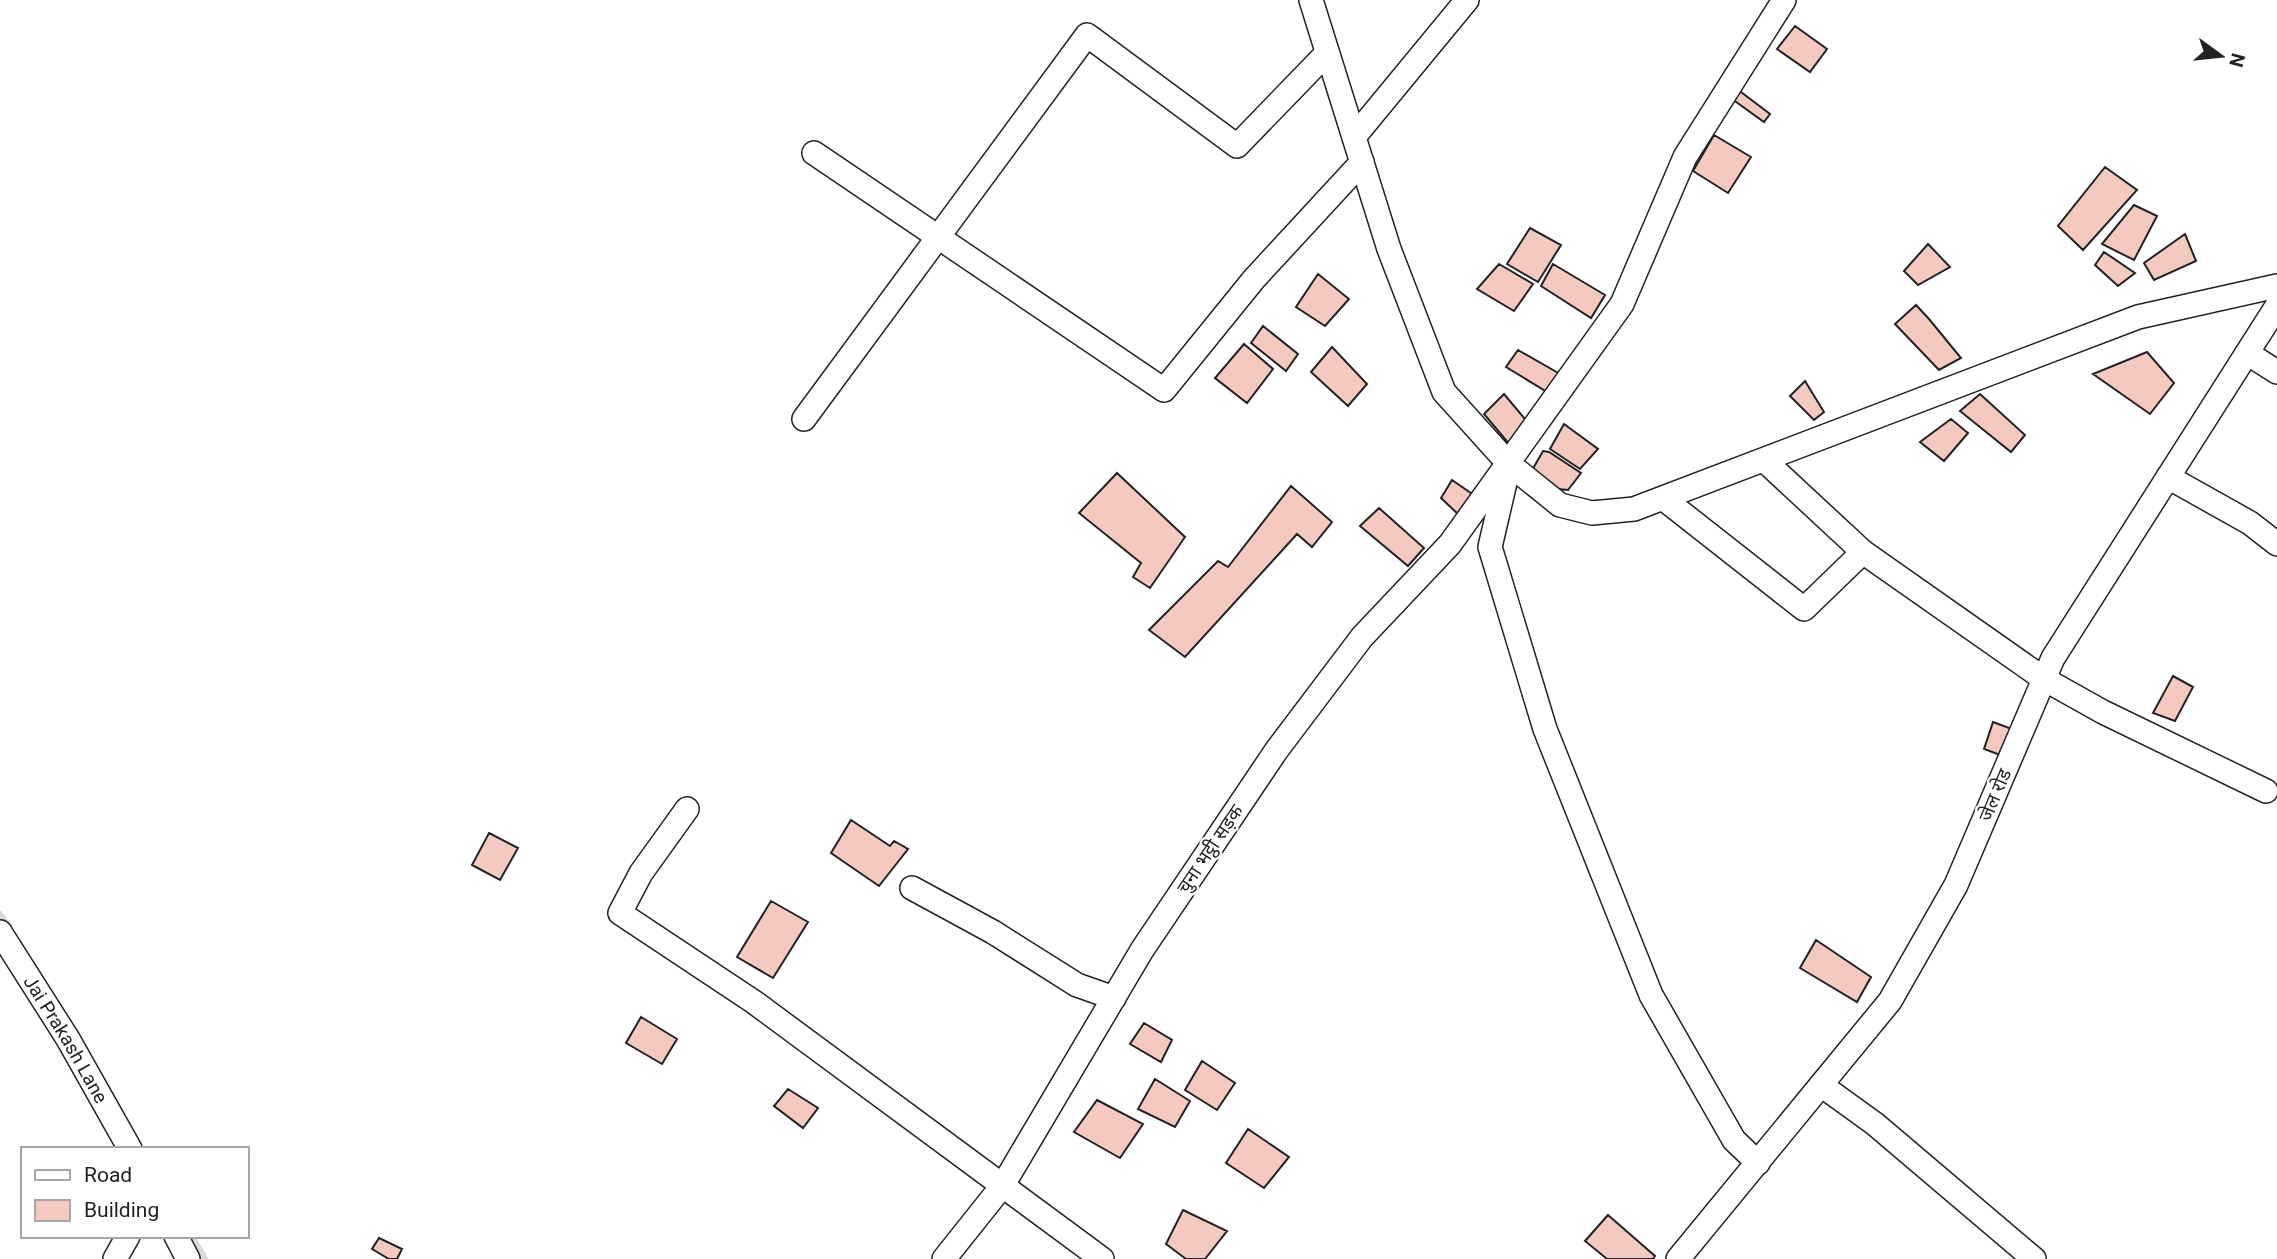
<svg xmlns="http://www.w3.org/2000/svg" width="2277" height="1259" font-family="Roboto,'Noto Sans Devanagari',sans-serif">
<style>
.lines{fill:none;stroke-linecap:round;stroke-linejoin:round}
.stream{stroke:#d9d9d9;stroke-width:6}
.building{fill:#f3c9c0;stroke:#222;stroke-width:2}
.minor-casing{stroke:#222;stroke-width:26}
.minor{stroke:#fff;stroke-width:23}
.labels{text-anchor:middle;dominant-baseline:central;stroke-width:5;stroke-linejoin:round;paint-order:stroke}
.street-label{font-size:19px;fill:#222;stroke:#fff}
</style>
<rect width="100%" height="100%" fill="#fff"/>
<g class="lines">
<path class="stream" d="M0,914L9,927
M192,1236L205,1259"/>
</g>
<path class="building" d="M1795,26L1827,49L1810,72L1777,49Z
M1737,89L1770,114L1764,122L1732,99Z
M1714,135L1751,157L1728,193L1693,171Z
M2105,167L2137,190L2083,250L2058,226Z
M2134,205L2157,216L2134,260L2102,244Z
M1530,228L1561,245L1538,282L1507,264Z
M2185,234L2196,261L2154,280L2144,263Z
M1928,244L1950,267L1918,285L1904,271Z
M2104,252L2135,273L2118,286L2095,265Z
M1499,264L1533,284L1514,311L1477,289Z
M1553,264L1605,295L1591,318L1541,286Z
M1318,274L1349,299L1325,326L1296,307Z
M1916,305L1929,319L1961,358L1939,370L1895,324Z
M1263,326L1298,354L1286,371L1251,343Z
M1244,344L1273,369L1247,403L1215,378Z
M1332,347L1367,384L1348,406L1311,372Z
M1518,350L1560,374L1547,392L1506,367Z
M2147,352L2174,383L2150,414L2093,374Z
M1805,381L1824,412L1814,420L1790,396Z
M1504,394L1530,425L1510,445L1484,414Z
M1980,394L2025,435L2011,452L1960,411Z
M1951,419L1968,433L1944,461L1920,442Z
M1564,424L1598,449L1580,469L1550,449Z
M1543,451L1549,452L1581,473L1568,490L1558,489L1531,472Z
M1117,473L1185,537L1150,588L1133,577L1141,563L1079,513Z
M1452,480L1478,498L1461,517L1441,498Z
M1291,486L1332,522L1312,547L1297,534L1185,657L1149,630L1218,561L1228,567Z
M1379,508L1424,548L1408,566L1360,526Z
M2173,676L2193,687L2175,721L2153,713Z
M1993,722L2012,729L2000,755L1984,749Z
M851,820L890,846L894,841L908,849L879,886L831,853Z
M489,833L518,848L500,880L472,865Z
M771,901L808,922L773,978L737,957Z
M1816,940L1871,977L1857,1002L1800,968Z
M641,1017L677,1039L662,1064L626,1043Z
M1144,1023L1172,1040L1161,1062L1130,1044Z
M1202,1061L1235,1083L1217,1110L1185,1090Z
M1155,1079L1190,1101L1175,1127L1138,1109Z
M788,1089L818,1108L803,1128L774,1106Z
M1097,1100L1143,1124L1120,1158L1074,1132Z
M1248,1129L1289,1157L1264,1188L1226,1163Z
M1183,1210L1227,1231L1205,1259H1186L1166,1244Z
M1608,1215L1655,1256L1653,1259H1607L1585,1241Z
M379,1238L402,1249L397,1259H389L372,1249Z"/>
<g class="lines">
<g class="minor-casing">
<g id="minor">
<path d="M1311,0L1389,249L1444,392L1509,464L1560,505L1592,513L1634,509L2138,317L2277,286"/>
<path d="M1354,137L1467,0"/>
<path d="M814,153L1164,390L1254,279L1362,162"/>
<path d="M2247,353L2277,372"/>
<path d="M804,419L1087,35L1237,146L1327,53"/>
<path d="M1765,461L1863,552"/>
<path d="M1507,474L1490,547L1545,729L1651,995L1734,1140L1758,1163"/>
<path d="M2168,477L2250,523L2277,544"/>
<path d="M1664,499L1804,609L1863,552L2044,679L2103,712L2266,791"/>
<path d="M687,809L641,873L620,913L754,1002L1102,1259"/>
<path d="M912,888L993,932L1077,985L1114,998"/>
<path id="s1" d="M0,932L68,1039L130,1149"/>
<path d="M1821,1085L1875,1124L2034,1259"/>
<path d="M176,1236L188,1259"/>
<path d="M115,1259L128,1236"/>
<path d="M944,1259L1003,1185L1142,950L1276,751L1362,637L1450,544L1622,304L1685,157L1784,0"/>
<path d="M1678,1259L1890,1001L1956,885L2053,658L2277,306"/>
</g>
</g>
<use href="#minor" class="minor"/>
</g>
<g class="labels">
<g class="street-label">
<text transform="translate(1995 795) rotate(-67)">जेल रोड</text>
<text transform="translate(1210 849) rotate(-56)">चुना भट्ठी सड़क</text>
<text stroke="none"><textPath href="#s1" startOffset="126">Jai Prakash Lane</textPath></text>
</g>
</g>
<rect x="21" y="1147" width="228" height="91" fill="#ffffff" stroke="#a7a7a7" stroke-width="2"/>
<rect x="35" y="1170" width="35" height="10" fill="#ffffff" stroke="#a7a7a7" stroke-width="2"/>
<text x="84" y="1182" font-size="21" fill="#222222">Road</text>
<rect x="35" y="1200" width="35" height="21" fill="#f3c9c0" stroke="#a7a7a7" stroke-width="2"/>
<text x="84" y="1217" font-size="21" fill="#222222">Building</text>
<g transform="translate(2221 56) rotate(105)" stroke="#ffffff" stroke-width="5" paint-order="stroke">
<path d="M0-5L12 26L0 18L-12 26Z" fill="#222222"/>
<text y="-10" font-size="19" font-weight="bold" text-anchor="middle" fill="#222222">N</text>
</g>
</svg>
